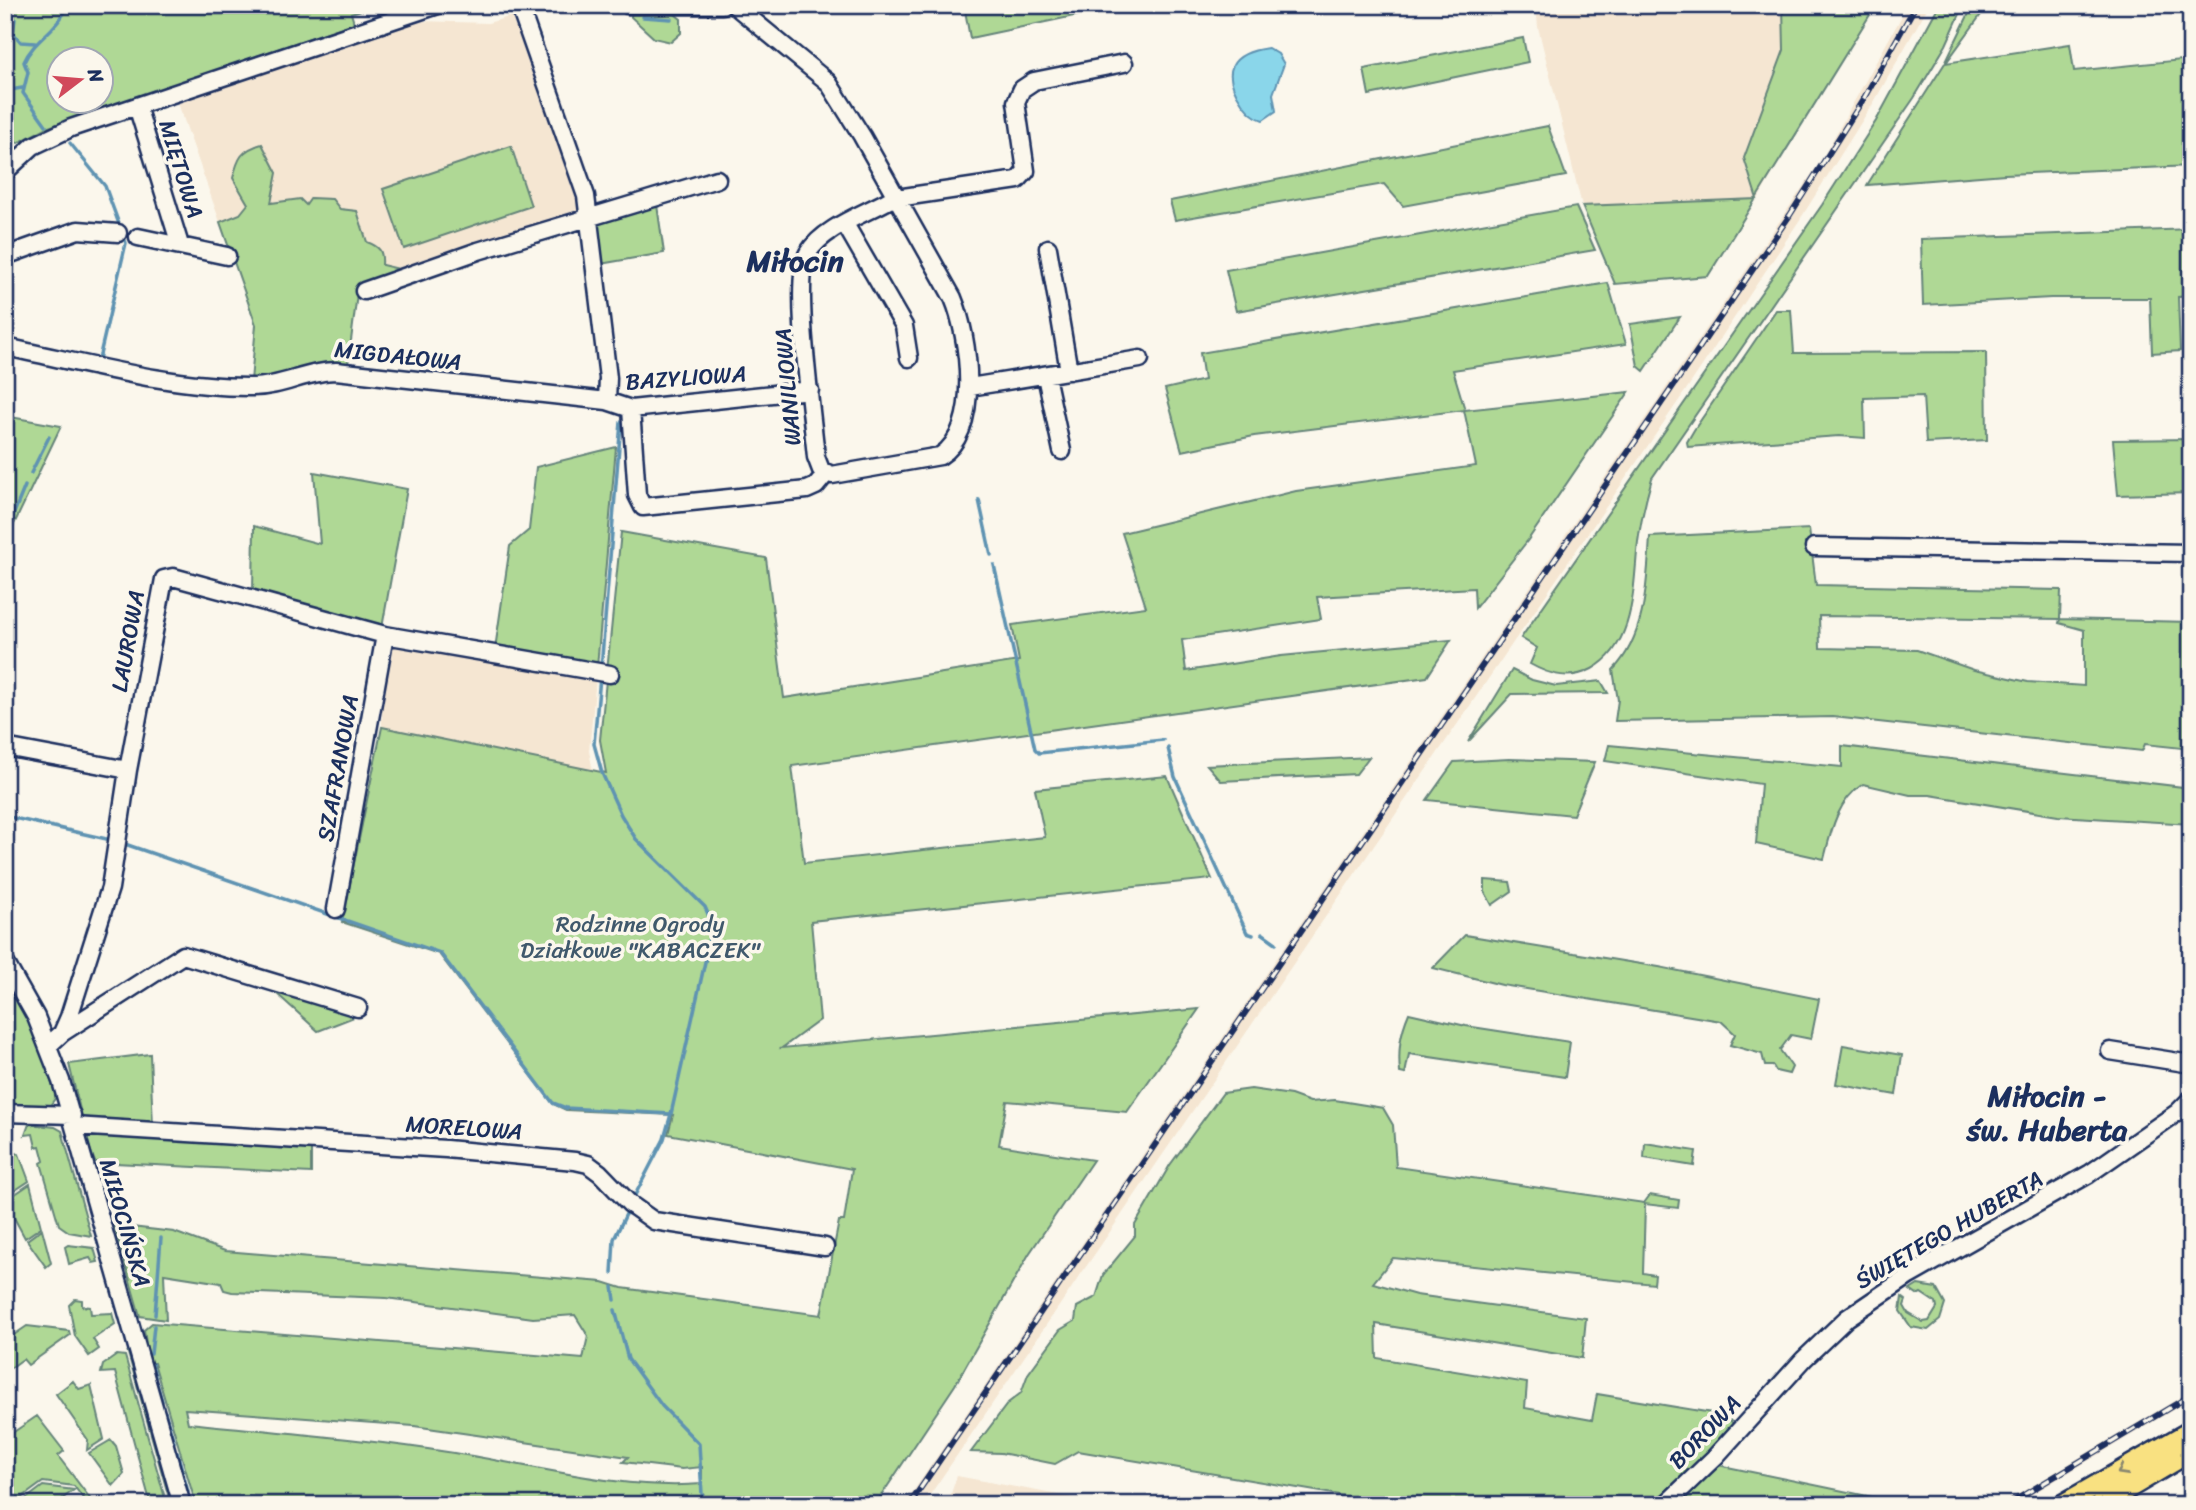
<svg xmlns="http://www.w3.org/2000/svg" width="2196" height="1510" font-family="Sriracha,sans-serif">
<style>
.built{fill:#f5e6d2}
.green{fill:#afd895;stroke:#65847a;stroke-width:2;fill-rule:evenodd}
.water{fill:#8ad6ea;stroke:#5e93b2;stroke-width:2}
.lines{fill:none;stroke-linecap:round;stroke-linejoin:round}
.stream{stroke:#5e93b2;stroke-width:3.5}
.minor-casing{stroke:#1b2f5e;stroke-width:21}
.major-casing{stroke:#1b2f5e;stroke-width:24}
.minor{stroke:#fbf7ec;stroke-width:16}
.major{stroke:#f9e181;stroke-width:19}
.rail-casing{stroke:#1b2f5e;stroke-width:6}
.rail{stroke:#fbf7ec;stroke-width:3.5;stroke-dasharray:10;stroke-linecap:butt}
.oneway{stroke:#8a8870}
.labels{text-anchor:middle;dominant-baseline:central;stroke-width:7;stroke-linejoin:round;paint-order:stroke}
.street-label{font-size:23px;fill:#1b2f5e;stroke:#fbf7ec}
.park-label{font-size:23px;fill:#40596c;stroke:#fbf7ec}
.district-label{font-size:30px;font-weight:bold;fill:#1b2f5e;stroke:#fbf7ec}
</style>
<rect width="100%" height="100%" fill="#fbf7ec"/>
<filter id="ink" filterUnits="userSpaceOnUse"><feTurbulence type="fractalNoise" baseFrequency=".0143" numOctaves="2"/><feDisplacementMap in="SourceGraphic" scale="14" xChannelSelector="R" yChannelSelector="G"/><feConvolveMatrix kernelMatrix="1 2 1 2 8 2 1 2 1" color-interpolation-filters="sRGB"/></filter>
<g filter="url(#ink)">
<path class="built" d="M1536,5H1869L1758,199L1582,206L1538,27Z
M1908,5H1929L1874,102L1799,221L1686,390L923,1505H904L1822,159Z
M512,16L580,210L310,303L251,381L256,324L178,103L419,21L488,23Z
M382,628L597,667L589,751L593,771L382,727Z
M2191,1391V1399L2081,1465L2014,1505H2000Z
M957,1476L1111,1505H947Z"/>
<path class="green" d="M5,5H379L351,13L354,23L46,128L18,143L5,137ZM60,60H102V102H60Z
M964,5H1126L970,38Z
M1783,5H1876L1708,276L1615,284L1582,206L1757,199L1744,158L1784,50Z
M1939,5H1964L1946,45L1914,98L1652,478C1646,499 1641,520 1638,542C1633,585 1636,645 1592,669C1571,680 1551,676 1530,664L1537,648L1521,638L1822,205L1876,121Z
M1973,5H1988L1946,63L2070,44L2074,71L2191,59V166L2005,174L1867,185L1945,63Z
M632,11L672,12L681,19V33L671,42L654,38L631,17Z
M1523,38L1528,62L1369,95L1364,69Z
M1548,126L1566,176L1403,206L1384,184L1175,220L1170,201Z
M262,144L277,173L271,203L300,199L306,205L311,198L332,199L340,209L357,211L367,242C380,247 383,251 382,265L403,270L358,286L348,364C315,366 284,377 251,381L256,325L220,222L240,214L248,204L233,178C238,158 241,150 262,144Z
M511,146L531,206L404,249L383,189Z
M657,205L664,253L600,264L596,228L602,221Z
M1576,207L1595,250L1236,311L1226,270Z
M2191,229V296L2178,297L2180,351L2152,353L2150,298H2051L1923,305L1921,239Z
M1608,283L1626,344L1453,370L1465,410L1629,392L1528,540L1475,608L1474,588L1317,597L1321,619L1182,640L1186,671L1281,656L1451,640L1427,677L792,766L804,863L1045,837L1035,789L1167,776L1212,879L811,921L820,1020L782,1048L1199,1009L1127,1112L1007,1101L999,1145L1093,1160L1029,1254L955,1385L875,1505H196L154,1363L149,1364L144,1330L152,1323L583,1359L588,1336L575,1315L533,1318L386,1298L232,1292L224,1290L221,1283L164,1274L166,1320L140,1316L114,1225L174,1232L225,1251L603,1282L622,1288L821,1315L839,1221H844L852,1169L668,1134L673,1115L566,1110L553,1104L439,954L342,922L382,727L606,773L600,740L621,532L766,558L784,698L1019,661L1012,625L1146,607L1122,533L1296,491L1476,466L1464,410L1254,436L1182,451L1165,389L1204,380L1200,353ZM185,1409L414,1426L628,1457L623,1462L682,1469L702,1467V1484C623,1491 532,1465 454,1453C366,1439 277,1432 188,1423Z
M1776,310H1791L1794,353L1986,352L1987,440L1926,443L1923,396L1864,398L1865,438L1839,436L1688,447L1687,442L1694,430Z
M1680,317L1644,371L1638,366L1630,324Z
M5,416L61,426L6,541H5Z
M2191,439V493L2118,495L2113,440Z
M616,447L597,667L495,649L510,546L529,530L536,467Z
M314,472L407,489L382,628L253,592L254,526L320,544Z
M1809,529L1816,585L2061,590L2060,619L2191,622V749L2145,744L2142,751L1833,717L1615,721L1618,700L1613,670C1646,636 1647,583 1650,537ZM1819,616L2060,619L2059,623L2084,630V686L2028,682L1974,670L1917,650L1820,648Z
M1512,670L1532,680L1556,686L1601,681L1608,693L1512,694L1468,742Z
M1609,745L1842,767V746L2191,788V824L2058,816L1930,795H1910L1863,784C1837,801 1831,831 1824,859L1756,844L1761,784L1605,761Z
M1369,757L1356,774L1221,781L1207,765Z
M1509,759L1595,762L1573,815L1427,800L1454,762Z
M1485,880L1510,882L1512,891L1492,905L1485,892Z
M1465,935L1659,967L1819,999L1811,1039L1791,1035L1780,1050L1792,1067L1789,1074L1776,1071L1773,1066H1765L1762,1054L1730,1045L1735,1034L1721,1021L1502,985L1433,968Z
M5,977L38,1040L56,1097L49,1107L5,1103Z
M275,981L356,1011L354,1017L318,1031L276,993Z
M1409,1013L1466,1026L1570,1042L1565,1077L1409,1054L1405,1074L1400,1073C1398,1050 1400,1034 1409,1013Z
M1843,1045L1902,1055L1896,1095L1836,1084Z
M150,1054L153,1127L97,1123L82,1118L69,1064Z
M1251,1089L1291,1095L1310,1102L1335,1100L1383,1108L1393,1125L1396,1167L1644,1203L1650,1195L1679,1200L1678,1208L1645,1204L1643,1273L1655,1275L1654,1284L1393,1258L1373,1283L1416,1295L1586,1318L1582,1358L1376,1324L1377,1358L1527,1383L1525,1408L1592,1420L1597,1394L1724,1415L1736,1426L1651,1505H1398L1078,1451L1055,1464L1001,1453L971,1452L1008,1403L1021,1393L1028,1374L1060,1330L1075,1321L1077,1307L1096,1297L1103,1275L1135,1236V1225L1170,1165L1223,1093Z
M29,1124L55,1127L62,1131L91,1236L69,1232L59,1225L41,1163L44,1161L40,1146L36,1147L33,1134L25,1135Z
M89,1134L311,1144V1173L95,1162L87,1141Z
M1645,1143L1696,1151L1694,1166L1644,1158Z
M5,1150L19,1154L29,1181L5,1197Z
M30,1184L41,1227L25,1238L5,1201Z
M42,1229L51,1263L46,1267L27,1240Z
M68,1245L94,1248L98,1262L93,1263L90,1258L69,1264L65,1247Z
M1918,1285L1936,1288L1945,1304L1940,1320L1928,1330L1911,1327L1900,1311L1902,1297L1906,1300L1904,1306L1908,1313L1923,1322L1929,1321L1937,1308L1936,1303L1921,1293L1917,1295L1910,1290Z
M75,1299L82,1300V1306L90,1307L91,1314L112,1313L115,1324L93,1339L99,1349L89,1356L75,1336L69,1305Z
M27,1326L69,1331L70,1335L28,1365L23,1359L5,1372V1341Z
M128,1353L132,1356L176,1505H171Z
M117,1355L125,1356L167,1505H151L115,1372L101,1373L103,1365Z
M73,1381L79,1389L91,1385L104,1439L87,1450L88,1440L56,1394Z
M37,1416L64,1451L58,1456L95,1505H88L74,1486L43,1482L17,1501L5,1484V1438Z
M111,1440L116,1446L124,1474L113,1486L89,1453Z
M1713,1464L1877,1498L1909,1499L1929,1505H1671Z
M43,1486L74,1490L54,1505H18Z"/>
<path class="water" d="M1268,48L1278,54L1284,64L1273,94L1276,111L1263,120C1253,117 1248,111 1242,103C1220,71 1231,53 1268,48Z"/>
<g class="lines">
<path class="stream" d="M7,6L15,19L13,33L21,42L35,43
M643,17L671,19
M5,91L22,88
M46,125L23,93L28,72L24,62C33,41 54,32 64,13L61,5
M70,143L105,186L126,243L99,359
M31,473L49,437
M979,500L991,555
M5,535L25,486
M994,565L1035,749L1039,753L1163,740
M601,669L621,422
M600,677L594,744L602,773L621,815L636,839L705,907L711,921L707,953L671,1114L664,1139L633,1199
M1168,748L1175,777L1247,933L1253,935
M5,816L111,840
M122,843L440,953L553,1103L566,1108L671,1114
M1262,933L1276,943
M612,1273L614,1239L628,1210
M613,1287L615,1300
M615,1310L628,1359L662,1406L699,1444L702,1494L706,1505
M155,1315L161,1238
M151,1354L154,1326
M152,1364L155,1377
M157,1384L162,1401
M165,1412L174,1442
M177,1452L188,1492
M191,1502L192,1505"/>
<g class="minor-casing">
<path id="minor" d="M519,5L586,196L608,378L607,401
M628,5H722
M734,5L828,82L862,136L953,298C969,336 982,430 940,456L832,475L821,470L816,457C813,420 792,279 808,253C823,228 864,214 889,200L897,198L1018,180L1026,171L1016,102L1022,89L1034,81L1124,63
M137,106L180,245
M5,172L33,146L71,128L438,5
M845,224L904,326L909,358
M138,237L227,256
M1048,248L1069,371
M5,256L78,230L118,233
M364,291L478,251L717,179
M5,347C84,363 172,388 253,387C282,387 307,371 336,371L607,401L631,409L810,390
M1046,376L1062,451
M970,387L1140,359
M631,409L637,495L643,507L807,490L816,486L826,474
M1814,547L2191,553
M5,747L128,770
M336,909L385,635
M5,962L36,1017L61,1081L182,1505
M62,1033L183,955L358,1008
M49,1045L62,1033L69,1017L110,888L128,770L164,579L173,577L385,635L610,674
M2110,1051L2191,1064
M5,1113L72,1115
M74,1126L446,1149L575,1161L588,1164L600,1173L630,1204L654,1221L825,1247
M1665,1505L1715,1457L1804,1359L1847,1318L1909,1276L2089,1174L2178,1112L2191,1099"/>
</g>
<g class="major-casing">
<path id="major" d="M2062,1505L2191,1431
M2100,1505L2191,1451"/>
</g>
<use href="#minor" class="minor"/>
<use href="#major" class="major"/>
<g class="rail-casing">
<path id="rail" d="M909,1505L1790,215L1864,98L1916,5
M2007,1505L2191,1395"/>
</g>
<use href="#rail" class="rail"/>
</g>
<defs><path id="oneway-chevron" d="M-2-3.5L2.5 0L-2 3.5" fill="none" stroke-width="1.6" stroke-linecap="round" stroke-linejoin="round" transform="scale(1.75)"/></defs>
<use class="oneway" href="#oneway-chevron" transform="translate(2122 1471) rotate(151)"/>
</g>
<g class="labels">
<g class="street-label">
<text transform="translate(181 169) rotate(73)">MIĘTOWA</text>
<text transform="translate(398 356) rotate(6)">MIGDAŁOWA</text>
<text transform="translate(686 378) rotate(-4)">BAZYLIOWA</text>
<text transform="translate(788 387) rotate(-95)">WANILIOWA</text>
<text transform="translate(128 641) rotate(-80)">LAUROWA</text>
<text transform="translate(338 768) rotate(-80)">SZAFRANOWA</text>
<text transform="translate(464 1128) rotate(4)">MORELOWA</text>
<text transform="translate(125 1223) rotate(74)">MIŁOCIŃSKA</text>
<text transform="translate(1949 1230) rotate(-30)">ŚWIĘTEGO HUBERTA</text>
<text transform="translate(1705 1432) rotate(-46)">BOROWA</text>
</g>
<g class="park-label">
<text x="640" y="924">Rodzinne Ogrody<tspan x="640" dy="26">Działkowe "KABACZEK"</tspan></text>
</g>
<g class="district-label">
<text x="795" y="261">Miłocin</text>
<text x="2047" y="1096">Miłocin -<tspan x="2047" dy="34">św. Huberta</tspan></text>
</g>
</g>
<rect width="2196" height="1510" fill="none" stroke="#fbf7ec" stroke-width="28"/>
<rect x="14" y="14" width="2168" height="1482" fill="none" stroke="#1b2f5e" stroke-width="2.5" filter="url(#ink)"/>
<g transform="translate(80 80) rotate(74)"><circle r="33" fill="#fbf7ec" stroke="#a1a7b3" stroke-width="2"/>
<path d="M0-5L12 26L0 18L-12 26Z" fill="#d1495b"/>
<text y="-10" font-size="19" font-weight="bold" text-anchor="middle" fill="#1b2f5e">N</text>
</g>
</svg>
